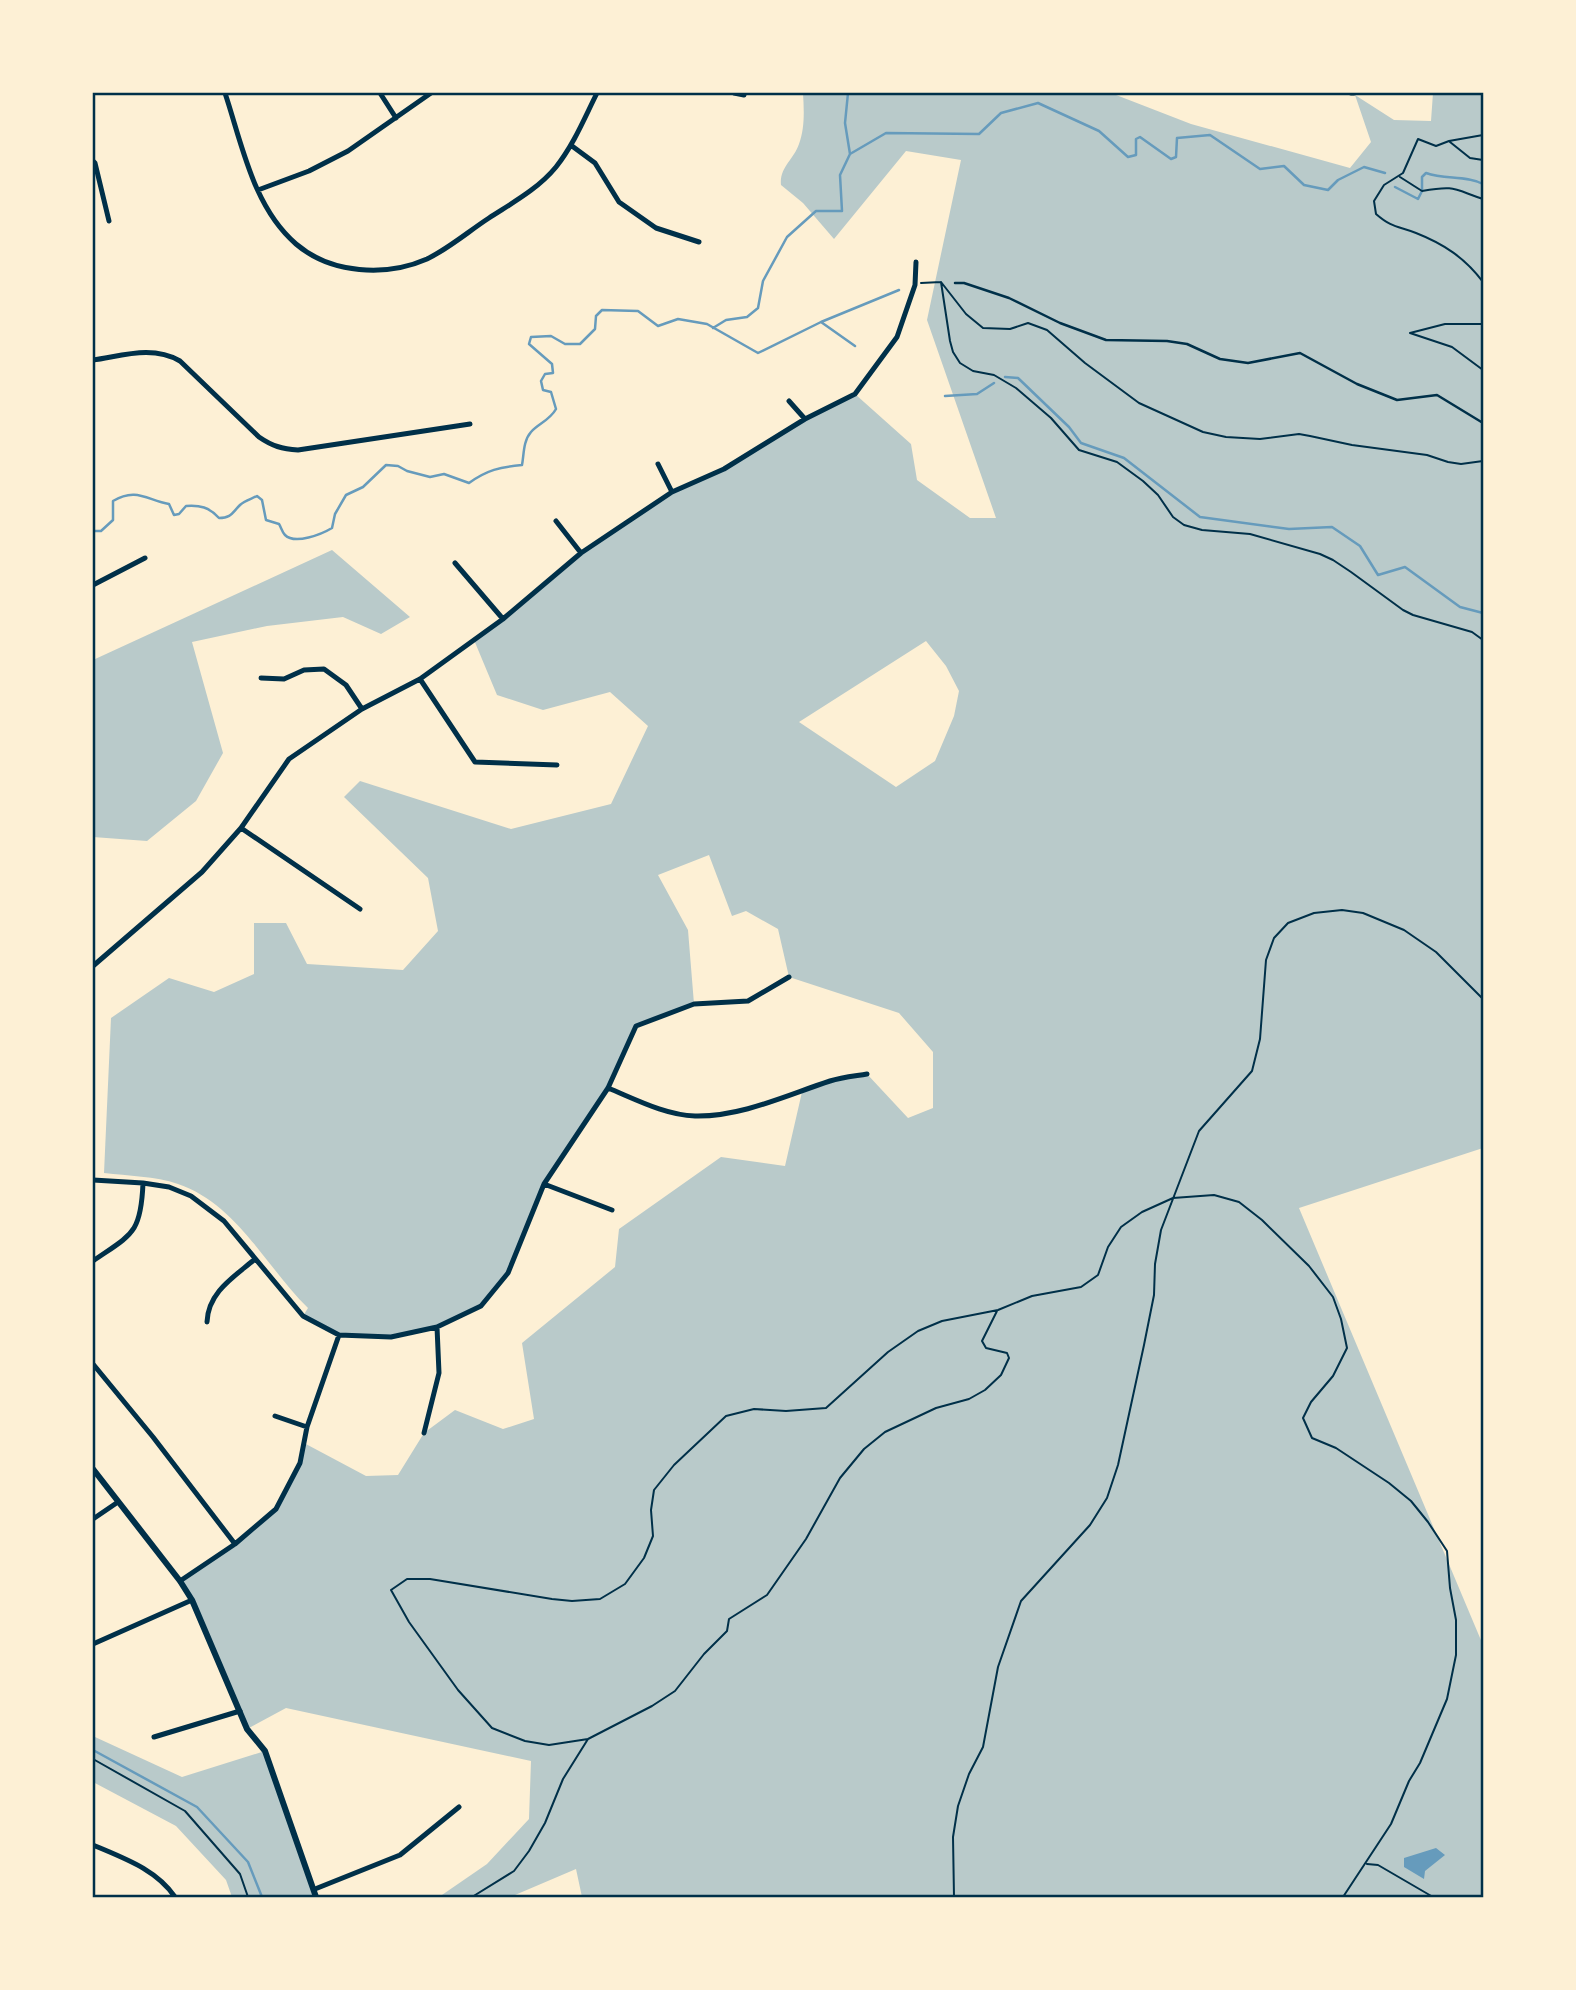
<svg xmlns="http://www.w3.org/2000/svg" width="1576" height="1990" font-family="'PT Sans',sans-serif">
<style>
.green{fill:#b9caca;fill-rule:evenodd}
.water{fill:#669bbc}
.lines{fill:none;stroke-linecap:round;stroke-linejoin:round}
.stream{stroke:#669bbc;stroke-width:2.5}
.path{stroke:#003049;stroke-width:2}
.service{stroke:#003049;stroke-width:2.5}
.minor{stroke:#003049;stroke-width:5}
.tertiary{stroke:#003049;stroke-width:6}
.neatline{fill:none;stroke:#003049;stroke-width:2.5}
</style>
<rect width="100%" height="100%" fill="#fdf0d5"/>
<path class="green" d="M803,93H1111L1191,124L1350,168L1371,142L1355,95L1394,120L1431,121L1433,93H1483V1148L1299,1208L1483,1645V1897H582L576,1869L515,1895L514,1897H439L487,1864L529,1819L531,1761L286,1708L247,1729L180,1581L235,1544L276,1509L300,1463L304,1443L366,1476L398,1475L424,1433L455,1410L503,1429L534,1419L522,1343L615,1267L619,1229L721,1157L785,1166L802,1092L832,1080L867,1074L908,1118L933,1108V1052L899,1013L789,977L778,929L746,911L732,916L709,855L658,875L688,930L694,1004L636,1026L608,1088L544,1184L508,1273L481,1306L437,1327L391,1337L339,1335L303,1316L308,1308C266,1267 237,1204 178,1184C155,1176 128,1176 104,1173L111,1018L169,978L214,992L254,974V923H286L307,964L403,970L438,931L428,878L344,797L360,781L511,829L611,804L648,726L610,692L543,710L497,695L474,640L581,553L672,492L724,469L805,419L855,394L911,444L917,480L970,518H996L927,320L961,160L906,151L834,239L803,203L781,185C779,168 794,159 799,144C805,128 804,110 803,93ZM926,641L946,666L959,691L954,716L935,761L896,787L799,722Z
M332,550L410,617L381,634L343,617L267,626L192,642L223,753L196,801L147,841L93,837V660Z
M93,1730L95,1737L182,1777L265,1751L316,1897H232L226,1880L176,1826L93,1782Z"/>
<path class="water" d="M1436,1848L1445,1855L1425,1871L1424,1879L1404,1867V1858Z"/>
<g class="lines">
<path class="stream" d="M850,154L886,133L979,134L1001,113L1038,103L1099,131L1128,157L1136,155V139L1140,137L1171,159L1176,157L1177,138L1210,135L1260,169L1284,166L1304,185L1328,190L1338,180L1364,167L1385,173
M1395,187L1418,199L1422,191V177L1426,173C1445,180 1465,175 1483,184
M821,322L855,346
M713,328L726,320L747,317L758,308L763,281L787,237L816,211H842L840,175L850,154L845,123L848,93
M1005,377L1018,378L1069,427L1081,443L1124,458L1200,517L1289,529L1332,527L1360,546L1378,575L1405,567L1460,607L1483,613
M945,396L977,394L994,383
M93,531H101L113,520V501C136,487 147,500 169,504L174,515L179,514L186,506C200,505 209,507 219,518C231,518 232,513 240,505C244,501 251,499 257,496L262,500L266,520L279,524C281,527 282,532 285,535C295,545 322,534 332,528L335,514L346,495L363,487L386,465L398,466L407,471L430,477L444,474L469,483C487,470 500,467 522,465C524,455 523,441 531,432C538,424 550,420 556,409L551,392L543,390L541,381L545,374L553,373L552,364L529,344L531,337L551,336L565,344H580L595,329L596,316L602,310L638,311L658,326L678,319L707,324L758,353L821,322L899,290
M93,1750L197,1807L248,1862L262,1897"/>
<path class="path" d="M1483,135L1449,141L1436,146L1418,139L1403,173L1384,185L1374,201L1376,214C1392,228 1398,226 1416,233C1444,244 1465,258 1483,282
M1450,142L1470,158L1483,160
M1400,177L1422,191C1456,185 1453,189 1483,199
M941,282L950,341L953,352L960,363L973,371L994,375L1016,388L1051,418L1079,450L1117,462L1143,481L1158,495L1173,517L1184,525L1202,530L1250,534L1320,554L1333,560L1351,572L1403,610L1413,615L1472,632L1483,640
M921,283L941,282L966,314L983,328L1010,329L1028,323L1047,330L1085,363L1139,403L1203,432L1226,437L1260,439L1299,434L1310,436L1352,445L1427,455L1448,462L1461,464L1483,461
M1483,324H1445L1410,333L1452,347L1483,370
M588,1739L549,1745L525,1741L492,1728L458,1690L409,1622L391,1590L407,1579H430L552,1599L572,1601L600,1599L625,1584L644,1558L653,1536L651,1510L654,1490L674,1465L726,1416L754,1409L786,1411L826,1408L888,1352L918,1331L942,1321L998,1310L1032,1296L1081,1287L1098,1275L1108,1247L1121,1227L1142,1212L1173,1198L1214,1195L1239,1202L1262,1220L1309,1266L1333,1297L1341,1319L1347,1348L1333,1376L1311,1402L1303,1418L1312,1438L1336,1448L1389,1483L1411,1501L1428,1522L1447,1551L1450,1588L1456,1620V1655L1447,1699L1420,1763L1409,1781L1391,1824L1343,1897
M93,1759L185,1811L240,1874L248,1897
M1367,1864L1378,1865L1433,1897
M472,1897L514,1871L529,1851L545,1823L563,1779L588,1739L652,1706L675,1691L704,1654L727,1631L729,1619L767,1595L806,1539L840,1478L864,1449L885,1432L936,1408L969,1399L985,1390L1001,1375L1009,1358L1007,1353L986,1348L982,1341L997,1311
M954,1897L953,1837L958,1806L969,1774L983,1747L998,1667L1021,1601L1090,1525L1107,1498L1118,1465L1144,1345L1154,1295L1155,1264L1161,1230L1199,1131L1252,1071L1260,1039L1266,960L1274,938L1288,923L1314,913L1342,910L1363,913L1404,930L1436,952L1483,999"/>
<path class="service" d="M955,283H964L1009,298L1060,323L1106,340L1167,341L1187,344L1220,359L1248,363L1300,353L1357,384L1397,400L1437,395L1483,423"/>
<path class="minor" d="M225,93C242,144 253,207 296,244C331,274 386,277 427,259C448,249 469,231 489,218C512,203 538,189 556,167C574,144 584,119 597,93
M380,93L396,118
M734,93L744,95
M1351,93H1354
M572,146L595,163L619,202L656,228L699,242
M93,161L95,163L109,221
M258,190L309,171L348,151L431,93
M93,360C122,356 152,345 180,361L259,437C272,446 282,449 298,450L470,424
M789,401L805,419
M658,464L672,492
M556,521L581,553
M455,563L503,619
M93,585L145,558
M261,678L284,679L304,670L324,669L346,685L362,709
M420,679L475,762L557,765
M241,828L360,909
M93,966L202,872L241,828L289,759L362,709L420,679L503,619L581,553L672,492L724,469L805,419L855,394L897,337L915,285L916,262
M608,1088C635,1099 665,1115 695,1116C741,1117 787,1095 830,1081C842,1077 855,1076 867,1074
M93,1180L143,1183L169,1187L191,1196L224,1221L303,1316L339,1335L391,1337L437,1327L481,1306L508,1273L544,1184L608,1088L636,1026L694,1004L748,1001L789,977
M544,1184L612,1210
M93,1261C132,1234 141,1234 143,1183
M207,1322C208,1292 234,1277 255,1259
M93,1364L153,1437L235,1544
M275,1416L307,1427
M424,1433L439,1373L437,1327
M93,1519L118,1502
M180,1581L235,1544L276,1509L300,1463L307,1427L339,1335
M93,1644L192,1600
M154,1737L240,1711
M93,1845C123,1858 156,1869 175,1897
M315,1889L400,1855L459,1807"/>
<path class="tertiary" d="M93,1469L180,1581L192,1600L247,1729L265,1751L316,1897"/>
</g>
<rect width="1576" height="1990" fill="none" stroke="#fdf0d5" stroke-width="189"/>
<rect x="94" y="94" width="1388" height="1802" class="neatline"/>
</svg>
